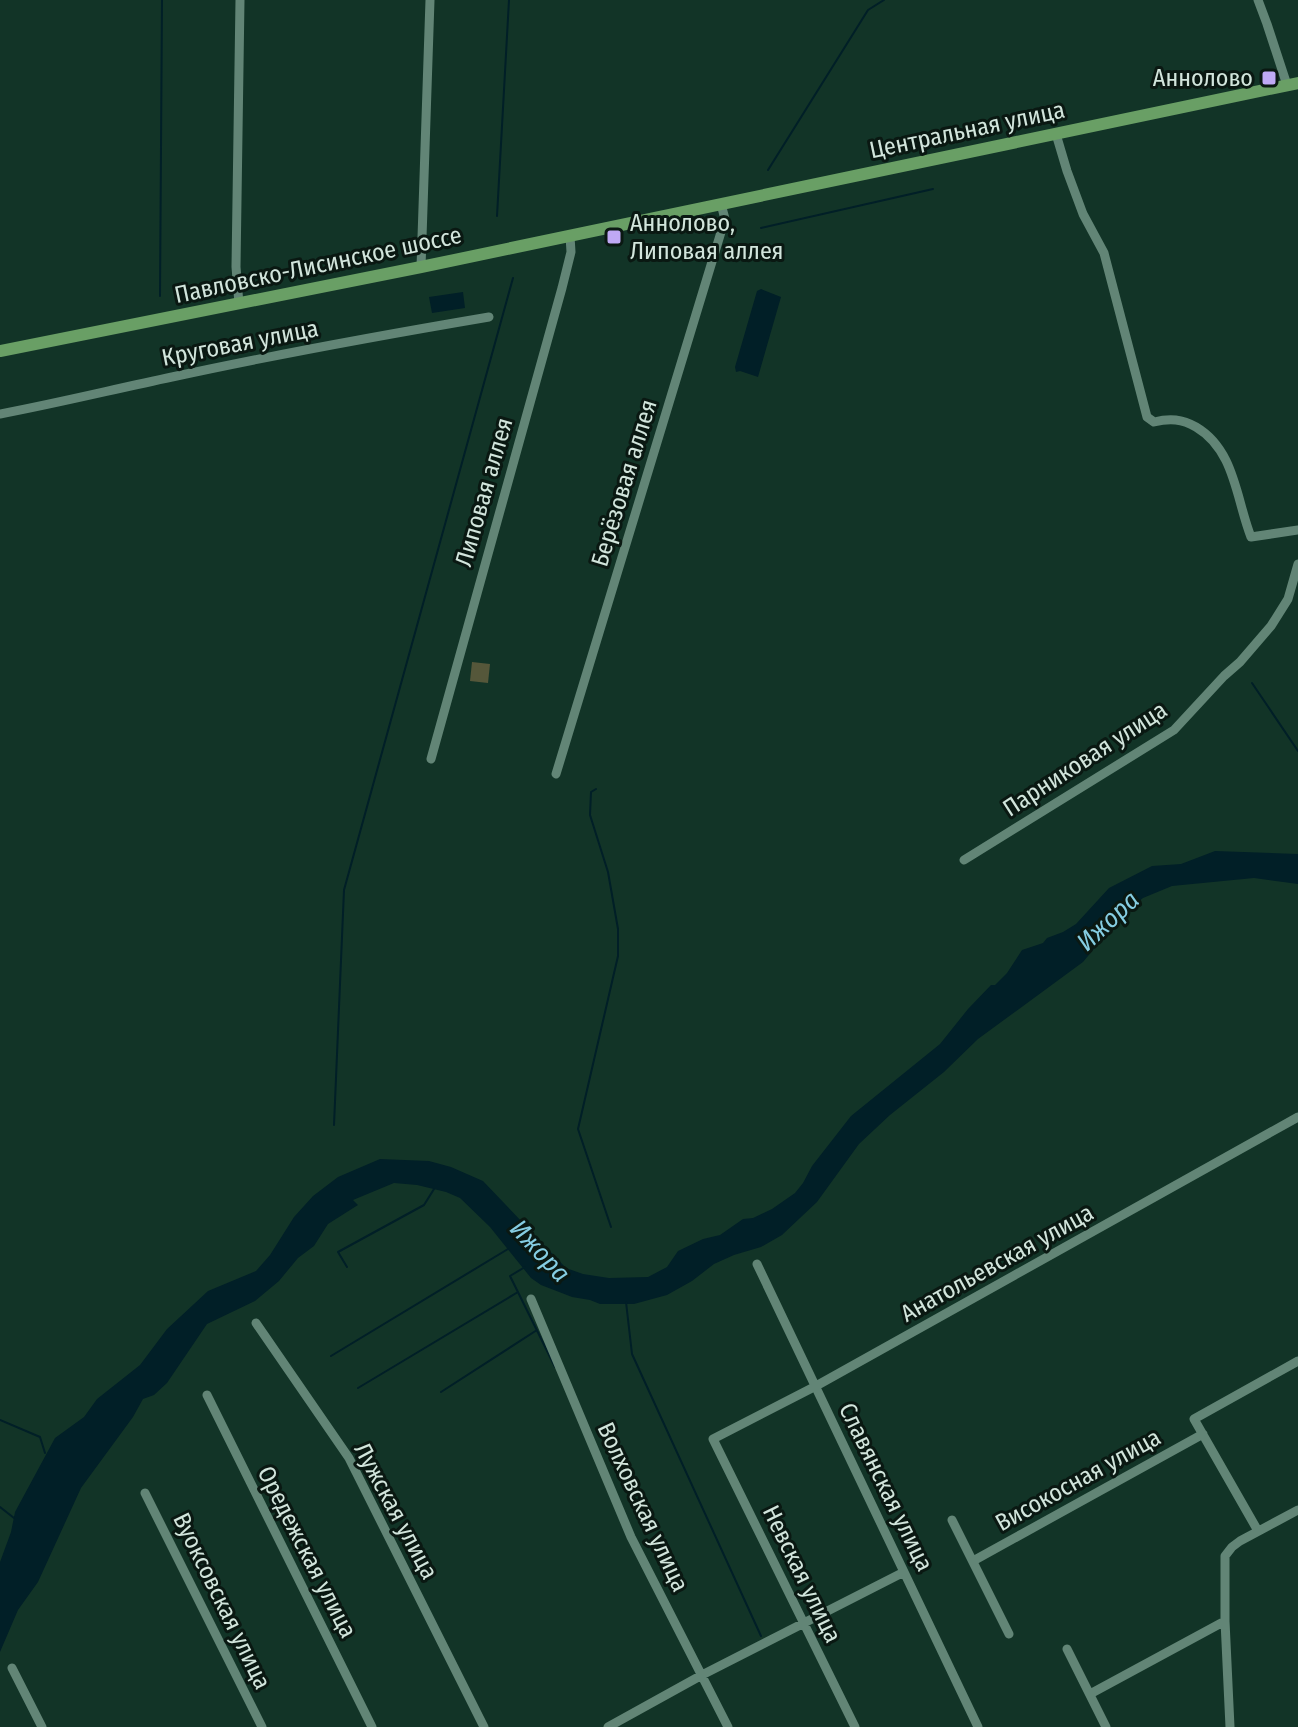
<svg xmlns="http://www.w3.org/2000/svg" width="1298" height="1727" font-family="'Fira Sans Condensed',sans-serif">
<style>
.green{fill:#55573a}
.water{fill:#011f27}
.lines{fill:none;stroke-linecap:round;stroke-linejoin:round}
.stream{stroke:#011f27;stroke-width:2}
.minor{stroke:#628576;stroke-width:9}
.major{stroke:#699f65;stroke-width:12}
.poi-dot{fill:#bfa9f4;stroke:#0a1812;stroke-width:3}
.labels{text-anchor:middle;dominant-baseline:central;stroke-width:6;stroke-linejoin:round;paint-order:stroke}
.poi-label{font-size:24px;fill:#d2e5dc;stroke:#0a1812;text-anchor:end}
.street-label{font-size:24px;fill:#d2e5dc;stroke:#0a1812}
.water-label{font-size:26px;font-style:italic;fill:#85cde2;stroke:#0a1812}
</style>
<rect width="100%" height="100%" fill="#123427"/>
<path class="green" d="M472,662L490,664L488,683L470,681Z"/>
<path class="water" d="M761,289L781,297L758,377L740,371L736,372L735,367L757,291Z
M463,292L465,308L432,313L429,297Z
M1215,851L1298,854V884L1254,878L1172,886L1143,898L1123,914L1083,962L978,1039L944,1072L890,1115L859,1144L817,1202L782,1235L761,1247L734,1255L714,1264L692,1281L667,1295L634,1304H600L590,1300L572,1297L541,1285L531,1278L490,1227L460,1198L446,1192L417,1185L394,1183L353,1200L358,1205L328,1224L314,1246L298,1258L279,1281L255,1301L207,1324L167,1383L154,1395L143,1399L133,1417L81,1488L38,1582L18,1610L0,1652V1562L11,1532L15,1512L55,1438L84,1417L97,1399L140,1365L167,1329L208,1291L256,1271L270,1255L294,1217L313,1196L338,1177L380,1159L429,1161L451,1167L483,1181L566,1268L583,1274L609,1278L648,1277L667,1267L678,1251L703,1239L720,1235L743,1219L753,1218L772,1209L795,1193L803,1183L812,1166L851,1116L940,1044L968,1009L991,985H995L1007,973L1022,950L1043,943L1047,938L1063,932L1076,924L1109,888L1152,866L1181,864Z"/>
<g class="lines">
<path class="stream" d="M768,170L868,10L884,0
M497,216L509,0
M761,228L933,189
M160,296L162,0
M1252,683L1298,751
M596,789L591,792L590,815L608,872L618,929V956L578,1129L611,1227
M334,1125L344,890L513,278
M347,1267L338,1252L424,1205L434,1189
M525,1267L510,1276L555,1367
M626,1302L632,1354L761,1636
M331,1356L508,1249
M358,1388L518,1292
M441,1392L537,1330
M0,1420L40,1437L45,1453
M0,1507L14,1518"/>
<path class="minor" d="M1258,0L1267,24L1287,85
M1056,134L1067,171L1083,214L1104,253L1147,417L1154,422C1170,418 1182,419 1196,427C1235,450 1236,499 1251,537L1298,530
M421,267L430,0
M239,304L236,267L240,0
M0,414C58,403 115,389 172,377C278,354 383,335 489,317
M431,759L562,288L571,252L570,236
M556,774L725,219L721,204
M964,860L1174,730L1224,676L1240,662L1271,626L1288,599L1298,564
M757,1264L978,1727
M531,1299L631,1537L728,1727
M256,1323L349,1458L484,1727
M207,1395L372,1727
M145,1493L262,1727
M952,1520L1009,1634
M1258,1531L1194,1419L1298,1361
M973,1561L1203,1434
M1067,1649L1106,1727
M12,1668L42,1727
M1090,1694L1225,1621
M608,1727L702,1675L904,1572
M855,1727L713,1439L816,1386L1298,1117
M1230,1727L1225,1621V1556L1232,1547L1240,1541L1298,1510"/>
<path class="major" d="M0,351L421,267L1298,83"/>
</g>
<g class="poi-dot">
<rect x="1261" y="70" width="16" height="16" rx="4"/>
<rect x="606" y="229" width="16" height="16" rx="4"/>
</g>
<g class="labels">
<g class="poi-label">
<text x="1253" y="78">Аннолово</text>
<text x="630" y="223" text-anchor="start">Аннолово,<tspan x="630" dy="28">Липовая аллея</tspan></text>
</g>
<g class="street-label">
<text transform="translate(967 130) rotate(-12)">Центральная улица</text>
<text transform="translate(318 265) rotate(-12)">Павловско-Лисинское шоссе</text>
<text transform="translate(240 343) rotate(-11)">Круговая улица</text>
<text transform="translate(624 483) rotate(-73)">Берёзовая аллея</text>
<text transform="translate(484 492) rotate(-74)">Липовая аллея</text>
<text transform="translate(1085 759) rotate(-33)">Парниковая улица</text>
<text transform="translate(997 1263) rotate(-29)">Анатольевская улица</text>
<text transform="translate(1078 1480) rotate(-29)">Високосная улица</text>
<text transform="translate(886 1487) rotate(64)">Славянская улица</text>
<text transform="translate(643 1507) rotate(65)">Волховская улица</text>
<text transform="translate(396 1511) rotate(62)">Лужская улица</text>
<text transform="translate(307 1552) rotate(63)">Оредежская улица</text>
<text transform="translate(802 1574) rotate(64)">Невская улица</text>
<text transform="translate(222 1601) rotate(64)">Вуоксовская улица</text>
</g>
<g class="water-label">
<text transform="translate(1108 921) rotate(-43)">Ижора</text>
<text transform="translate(540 1251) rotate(47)">Ижора</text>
</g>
</g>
</svg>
